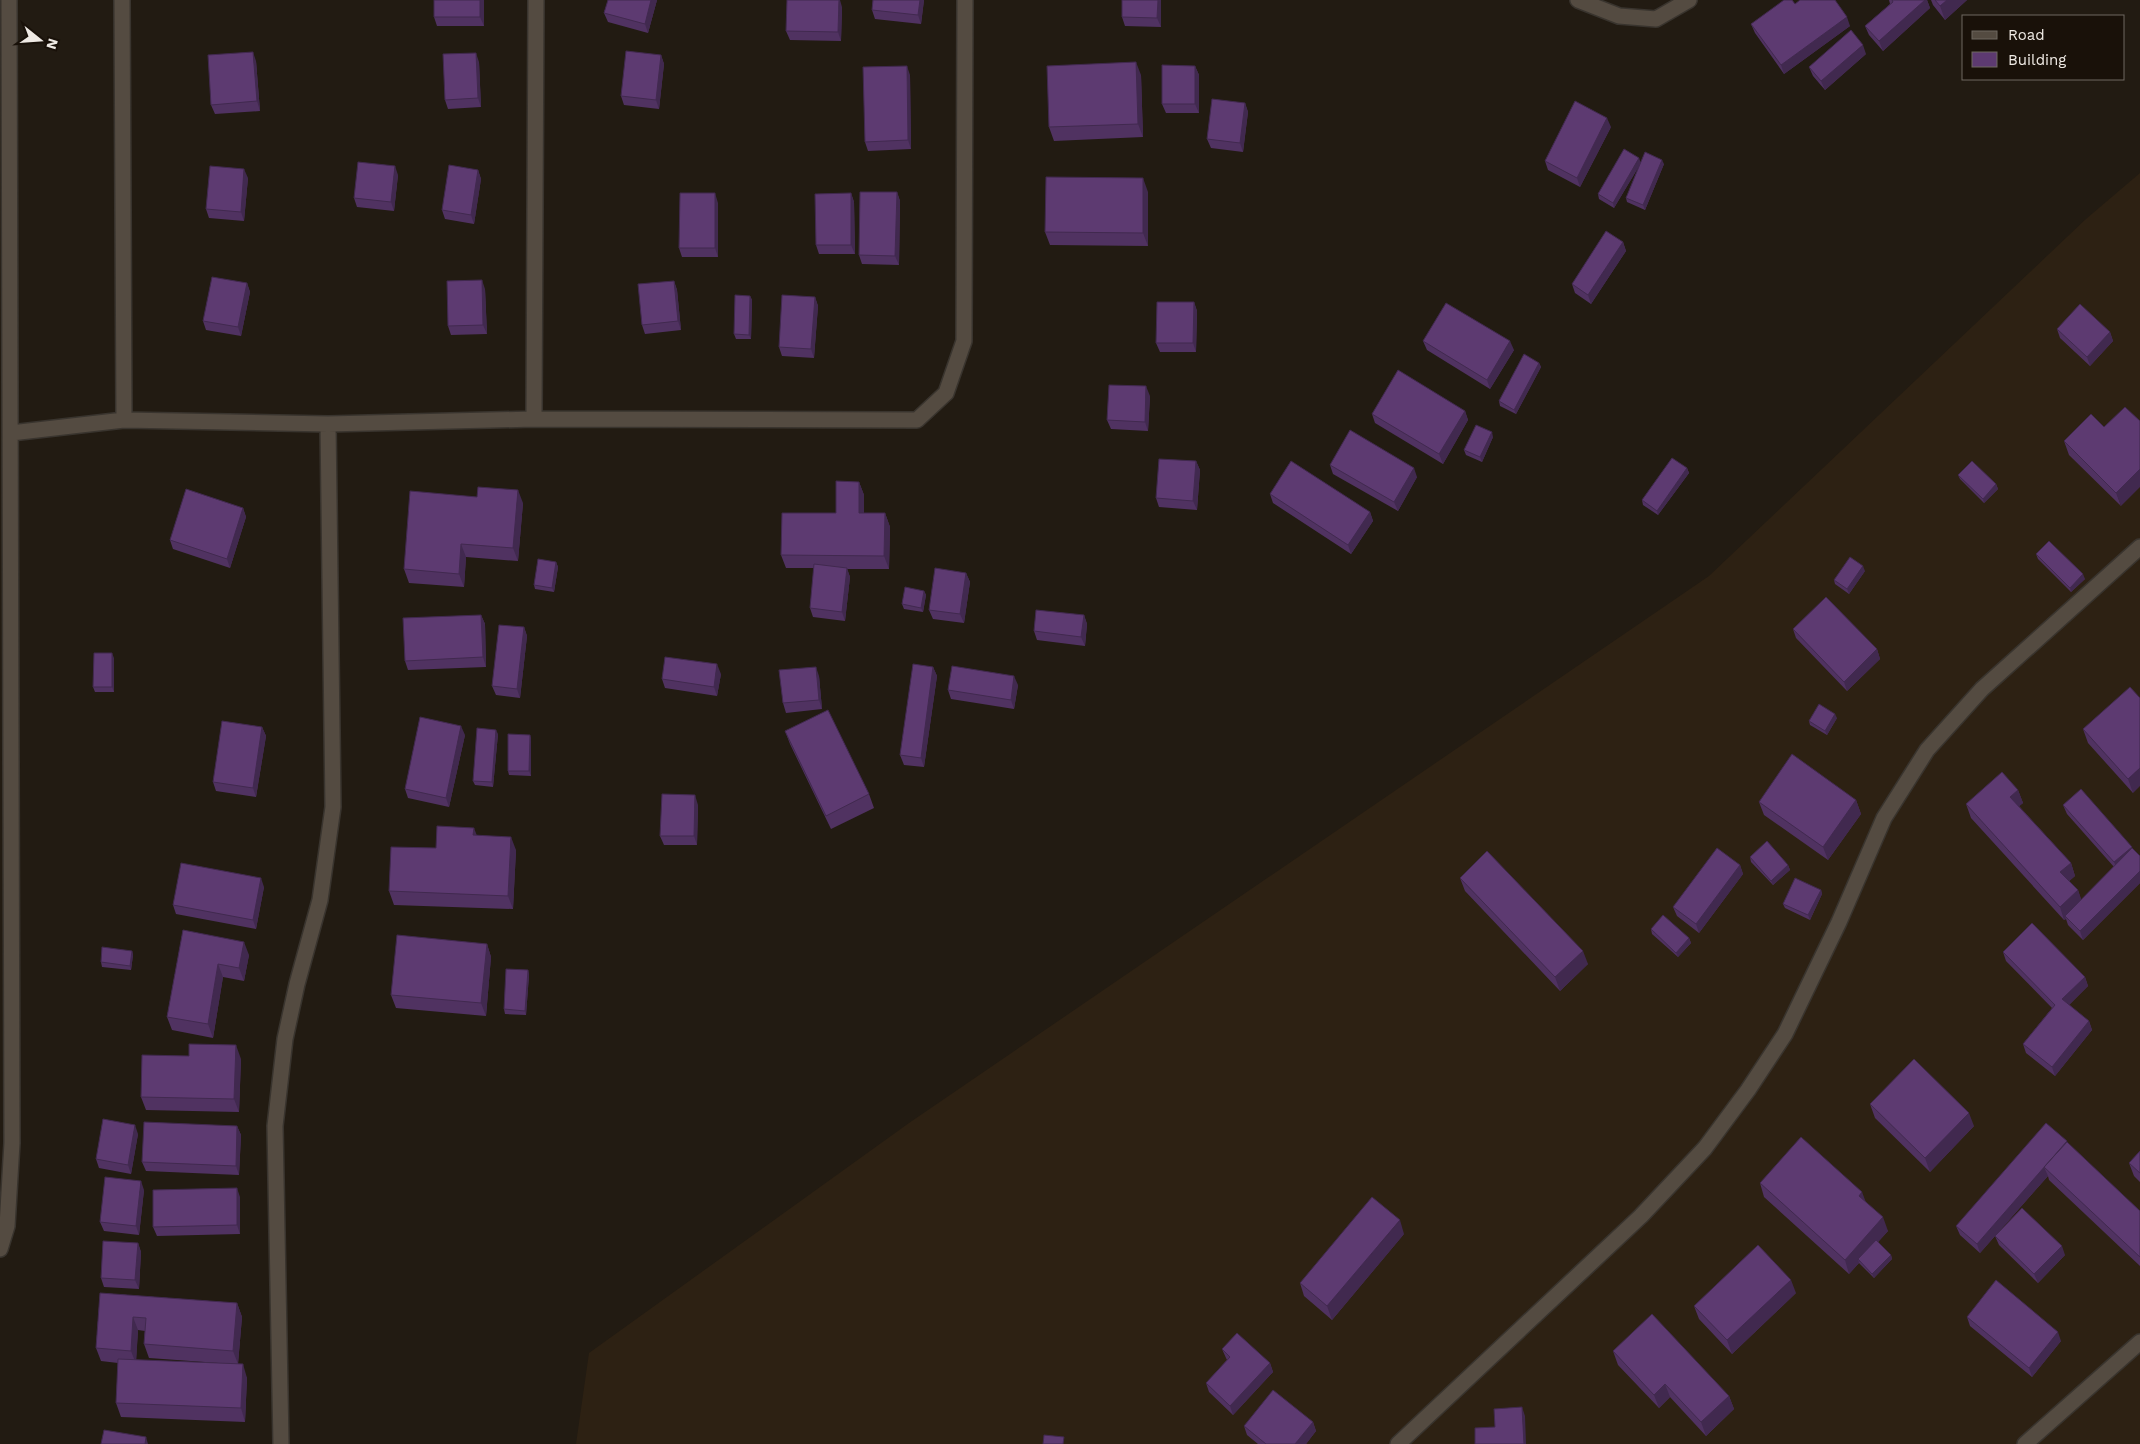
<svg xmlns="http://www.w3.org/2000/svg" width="2140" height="1444" font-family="'Work Sans',sans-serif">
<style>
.built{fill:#2d2113}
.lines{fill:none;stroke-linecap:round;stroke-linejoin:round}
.minor-casing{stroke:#39342e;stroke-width:18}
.minor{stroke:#544b41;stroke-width:15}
.wall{fill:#503261;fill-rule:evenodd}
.shaded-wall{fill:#41294f}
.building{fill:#5d3a71;stroke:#41294f}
</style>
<rect width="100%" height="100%" fill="#221b12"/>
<path class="built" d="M2140,173V1444H576L589,1353L909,1123L1709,576L2086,219Z"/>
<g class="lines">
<g class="minor-casing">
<path id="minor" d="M122,0L124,420
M1578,0L1619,16L1656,19L1689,0
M534,419L536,0
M11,433L124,420L328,424L534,419L917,420L946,393L964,341L965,0
M0,1249L7,1226L12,1143L9,0
M281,1444L275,1126L285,1039L297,984L320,900L333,807L328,424
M1398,1444L1641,1216L1705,1148L1748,1090L1785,1034L1839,922L1884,818L1927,750L1982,689L2140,547
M2025,1444L2140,1342"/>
</g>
<use href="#minor" class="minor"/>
</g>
<path class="wall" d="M484,0V26H437L434,17Z
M608,0H657L648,33L608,22L604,13Z
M873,0H924L921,24L875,19L872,10Z
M1161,0V27L1125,26L1122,17Z
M1889,0H1927L1930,8L1883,51L1869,35L1865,26L1890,4Z
M1931,0H1967L1945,20L1933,5Z
M1795,4L1850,26L1784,74L1755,33L1751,24Z
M842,7L841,41L790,40L786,31Z
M1866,54L1825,90L1813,76L1809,67Z
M661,55L664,64L659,109L624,105L621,96Z
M256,61L260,111L215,114L211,105Z
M479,62L481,107L448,109L445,100Z
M1195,66L1199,75V113H1166L1162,104Z
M910,75L911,149L868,151L865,142Z
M1141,75L1143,137L1054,141L1049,127Z
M1245,103L1248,112L1243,152L1211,148L1207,139Z
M1611,127L1580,187L1548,170L1545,161Z
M1641,162L1664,164L1645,210L1627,202L1626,198L1639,166L1614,208L1599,199L1598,194Z
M478,170L481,179L474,224L445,219L442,210Z
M398,175L394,211L357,207L354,198Z
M248,178L244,221L209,218L206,209Z
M897,192L900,201L899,265L862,264L859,255Z
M1148,192V246L1050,245L1045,232Z
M851,193L854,202L855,254H819L816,245Z
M718,203V257H682L679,248Z
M1623,242L1626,251L1591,304L1575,293L1572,284Z
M674,281L677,290L681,330L645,334L642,325Z
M247,283L250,292L241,336L206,330L203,321Z
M485,289L487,334L451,335L448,326Z
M750,296L752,300L751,339H736L734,334Z
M815,297L818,306L814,358L782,356L779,347Z
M1194,302L1197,311L1196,352H1160L1156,343Z
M2057,329L2110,332L2113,341L2090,366L2060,338Z
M1423,341L1514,350L1490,389L1427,350Z
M1539,363L1541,367L1516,414L1500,406L1499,401Z
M1150,396L1148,431L1111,429L1107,420Z
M1465,411L1468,420L1443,464L1375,423L1372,414Z
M2091,414L2121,506L2069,455L2064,441Z
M1493,437L1482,462L1466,455L1464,450Z
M1196,461L1200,470L1197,510L1159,507L1156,498Z
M1330,465L1417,477L1398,511L1333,474Z
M1687,468L1689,473L1658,515L1643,505L1642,500Z
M1958,475L1996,484L1998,489L1984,503L1960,479Z
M859,482L864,495V513H885L890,527L889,569H847L850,577L845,621L813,617L810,608L814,568H786L781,555L836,513Z
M1270,494L1370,512L1373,521L1351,554L1273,503Z
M523,503L518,561L466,557L464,587L409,583L404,569Z
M243,508L246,517L230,568L173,549L170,540Z
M2036,554L2085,579L2071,592L2038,559Z
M556,562L558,567L554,592L535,589L534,585Z
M1865,571L1849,594L1835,584L1834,580Z
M966,573L970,582L964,623L933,619L929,610Z
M924,591L926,595L923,612L904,609L902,604Z
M481,615L485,624L486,667L408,670L405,661Z
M1084,615L1087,624L1085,646L1037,640L1034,631Z
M524,627L527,636L520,698L496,695L492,686Z
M1793,629L1877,649L1880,659L1847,691L1796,638Z
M114,658V692H95L93,687Z
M933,667L937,676L924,767L904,765L900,755Z
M721,674L717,696L665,688L662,679Z
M819,676L822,709L786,713L783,703Z
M1018,685L1014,709L951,699L948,690Z
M2140,698L2133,793L2088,743L2083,729Z
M1837,718L1827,735L1810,725L1809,721Z
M262,727L266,736L256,797L216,791L213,782Z
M785,731L869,794L874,808L831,829L790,744Z
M498,734L493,787L475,785L473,781Z
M465,735L449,807L408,798L405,789Z
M530,735L531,739V776L509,775L508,771Z
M2018,790L2023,803L2019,806L2071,863L2075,876L2069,881L2078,890L2081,900L2114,867L2067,814L2063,805L2132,848L2140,856V883L2083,940L2068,925L2066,919L2064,920L1971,818L1966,804Z
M1856,800L1861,814L1828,860L1764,815L1759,802Z
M698,805L697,845H664L660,836Z
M477,835L516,850L513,909L394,905L389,891L436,848Z
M1750,857L1788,865L1790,870L1773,885L1751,862Z
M1740,865L1743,874L1699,933L1677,916L1673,907Z
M1460,878L1588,964L1560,991L1465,891Z
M264,887L256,929L176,914L173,905Z
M1821,890L1822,894L1810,920L1785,908L1783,904Z
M1651,929L1689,938L1691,943L1678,957L1652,934Z
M183,930L249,955L244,981L223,977L213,1038L172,1030L167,1017Z
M487,944L491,957L486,1016L396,1008L391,995Z
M132,951L133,955L131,970L102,967L101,962Z
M2003,952L2085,977L2088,986L2069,1005L2089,1021L2092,1030L2055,1076L2026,1053L2023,1044L2052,1008L2006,961Z
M528,970L529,975L526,1015L505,1014L504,1009Z
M189,1056L241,1059L239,1112L146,1110L141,1097Z
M1870,1104L1974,1126L1930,1172L1875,1118Z
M237,1126L241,1135L239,1175L146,1171L142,1162Z
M138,1134L131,1174L99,1168L96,1159Z
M2067,1141V1143L2140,1211V1266L2049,1180L2048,1176L1980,1253L1960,1235L1956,1226Z
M2140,1151V1182L2134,1176L2129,1163Z
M1760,1183L1866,1202L1888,1231L1878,1242L1891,1255L1892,1259L1874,1278L1859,1263L1849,1274L1764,1197Z
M144,1190L139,1235L104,1231L100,1222Z
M240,1197V1234L157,1236L153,1227Z
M1404,1234L1332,1320L1304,1296L1300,1283Z
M1995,1236L2065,1255L2038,1283L1999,1245Z
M138,1243L141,1252L139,1289L104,1287L101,1278Z
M100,1293L237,1303L242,1317L238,1364L247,1378L245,1422L121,1417L116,1403L118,1363L101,1361L96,1348ZM138,1330L145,1331L144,1344L149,1358L232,1364L136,1360Z
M1796,1293L1732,1354L1699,1319L1694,1306Z
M1967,1317L2061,1341L2032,1377L1970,1326Z
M1222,1349L1270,1363L1273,1372L1233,1415L1209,1392L1206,1383L1227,1360L1226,1358Z
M1613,1351L1729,1396L1734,1409L1706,1436L1670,1397L1659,1408L1618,1365Z
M1313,1422L1316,1431L1306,1444H1258L1247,1435L1244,1426Z"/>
<path class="shaded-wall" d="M480,0H484V26L480,17Z
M651,0H657L648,33L645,24Z
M839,0H840L842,7L841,41L838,32Z
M920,0H924L921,24L918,15Z
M1158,0H1161V27L1157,18Z
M1925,0H1927L1930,8L1883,51L1879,41Z
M1947,0H1967L1945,20L1940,6Z
M1847,17L1850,26L1784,74L1781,65Z
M1863,45L1866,54L1825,90L1821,81Z
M253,52L256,61L260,111L257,101Z
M476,53L479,62L481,107L478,98Z
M661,55L664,64L659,109L656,100Z
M1136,62L1141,75L1143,137L1138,124Z
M907,66L910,75L911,149L908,140Z
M1195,66L1199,75V113L1195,104Z
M1245,103L1248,112L1243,152L1240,143Z
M1607,118L1611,127L1580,187L1577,178Z
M1639,158L1641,163L1614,208L1613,203Z
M1662,160L1664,164L1645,210L1643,205Z
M395,166L398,175L394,211L391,202Z
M244,169L248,178L244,221L241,212Z
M478,170L481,179L474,224L471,215Z
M1143,178L1148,192V246L1143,233Z
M897,192L900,201L899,265L895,256Z
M715,193L718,203V257L715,248Z
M851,193L854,202L855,254L851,245Z
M1623,242L1626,251L1591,304L1588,295Z
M482,280L485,289L487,334L483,325Z
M674,281L677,290L681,330L678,321Z
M247,283L250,292L241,336L238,327Z
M750,296L752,300L751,339L749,335Z
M815,297L818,306L814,358L811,349Z
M1194,302L1197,311L1196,352L1193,343Z
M2110,332L2113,341L2090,366L2087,357Z
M1510,341L1514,350L1490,389L1487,380Z
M1539,363L1541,367L1516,414L1514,410Z
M1146,386L1150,396L1148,431L1145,422Z
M1465,411L1468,420L1443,464L1439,454Z
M1492,432L1493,437L1482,462L1480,457Z
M1196,461L1200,470L1197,510L1193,501Z
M1414,468L1417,477L1398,511L1394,502Z
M1687,468L1689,473L1658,515L1657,511Z
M2140,469V487L2121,506L2116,493Z
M859,482L864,495V526L859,513Z
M1996,484L1998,489L1984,503L1983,499Z
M518,490L523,503L518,561L513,548Z
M243,508L246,517L230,568L227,559Z
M1370,512L1373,521L1351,554L1348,545Z
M885,513L890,527L889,569L884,556Z
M461,544L466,557L464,587L459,574Z
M556,562L558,567L554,592L552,588Z
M1863,566L1865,571L1849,594L1847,589Z
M847,568L850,577L845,621L842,612Z
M966,573L970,582L964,623L960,614Z
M2083,574L2085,579L2071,592L2070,588Z
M924,591L926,595L923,612L921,608Z
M481,615L485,624L486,667L483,657Z
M1084,615L1087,624L1085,646L1081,637Z
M524,627L527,636L520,698L517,689Z
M1877,649L1880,659L1847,691L1844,682Z
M112,653L114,658V692L112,687Z
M717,664L721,674L717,696L714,687Z
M816,667L819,676L822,709L819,700Z
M933,667L937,676L924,767L921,758Z
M1014,676L1018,685L1014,709L1011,700Z
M1835,714L1837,718L1827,735L1825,731Z
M461,726L465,735L449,807L446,798Z
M262,727L266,736L256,797L253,788Z
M496,730L498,734L493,787L492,782Z
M530,735L531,739V776L529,771Z
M2140,768V786L2133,793L2128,779Z
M2018,790L2023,803L2015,810L2010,797Z
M695,795L698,805L697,845L694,836Z
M1856,800L1861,814L1828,860L1823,847Z
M474,828L479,841L473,835Z
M511,837L516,850L513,909L508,896Z
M2132,847L2135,856L2118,871L2114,862Z
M2071,863L2075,876L2065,885L2060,872Z
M1740,865L1743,874L1699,933L1696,924Z
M1788,865L1790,870L1773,885L1771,881Z
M2140,871V883L2083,940L2080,931Z
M261,878L264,887L256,929L253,920Z
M1821,890L1822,894L1810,920L1808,915Z
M2078,890L2083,904L2065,916L2066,919L2064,920L2060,907Z
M1689,938L1691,943L1678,957L1676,953Z
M244,942L249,955L244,981L239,968Z
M487,944L491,957L486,1016L481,1003Z
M132,951L133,955L131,970L130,966Z
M1583,951L1588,964L1560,991L1555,977Z
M218,964L223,977L213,1038L208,1024Z
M528,970L529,975L526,1015L525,1011Z
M2085,977L2088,986L2066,1008L2062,999Z
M2089,1021L2092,1030L2055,1076L2052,1067Z
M236,1045L241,1059L239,1112L234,1099Z
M1969,1113L1974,1126L1930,1172L1925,1158Z
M135,1125L138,1134L131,1174L128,1165Z
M237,1126L241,1135L239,1175L236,1166Z
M2067,1141L2070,1150L2044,1167L2048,1176L1980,1253L1977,1244Z
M141,1181L144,1190L139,1235L136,1226Z
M237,1188L240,1197V1234L237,1225Z
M1862,1192L1867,1205L1859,1196Z
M1883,1217L1888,1231L1860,1262L1858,1259L1859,1263L1849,1274L1845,1260Z
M1400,1220L1404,1234L1332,1320L1327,1306Z
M138,1243L141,1252L139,1289L135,1280Z
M2062,1246L2065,1255L2038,1283L2034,1274Z
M1891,1255L1892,1259L1874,1278L1872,1274Z
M1791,1280L1796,1293L1732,1354L1727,1340Z
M237,1303L242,1317L238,1364L233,1351Z
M133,1317L138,1330L136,1364L131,1351Z
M2058,1332L2061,1341L2032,1377L2029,1368Z
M1270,1363L1273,1372L1233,1415L1230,1406Z
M243,1364L247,1378L245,1422L241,1408Z
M1665,1384L1670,1397L1659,1408L1654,1395Z
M1729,1396L1734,1409L1706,1436L1701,1422Z
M1522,1407L1525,1416L1526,1444H1524Z
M1313,1422L1316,1431L1306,1444H1295Z
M146,1437L148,1444H145Z"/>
<path class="building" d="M434,0H480V17H434Z
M608,0H651L645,24L604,13Z
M787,0H839L838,32L786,31Z
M873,0H920L918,15L872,10Z
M1122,0H1158L1157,18L1122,17Z
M1784,0H1792L1795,4L1800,0H1835L1847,17L1781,65L1751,24Z
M1892,0H1925L1879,41L1865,26L1893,2Z
M1935,0H1947L1940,6Z
M1851,30L1863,45L1821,81L1809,67Z
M626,51L661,55L656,100L621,96Z
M253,52L257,101L211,105L208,55Z
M476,53L478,98L445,100L443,54Z
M1136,62L1138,124L1049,127L1047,66Z
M1162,65L1195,66V104H1162Z
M907,66L908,140L865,142L863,67Z
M1212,99L1245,103L1240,143L1207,139Z
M1575,101L1607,118L1577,178L1545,161Z
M1624,149L1639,158L1613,203L1598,194Z
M1645,152L1662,160L1643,205L1626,198Z
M358,162L395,166L391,202L354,198Z
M449,165L478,170L471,215L442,210Z
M210,166L244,169L241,212L206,209Z
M1046,177L1143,178V233L1045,232Z
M860,192H897L895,256L859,255Z
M680,193H715V248H679Z
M851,193V245H816L815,194Z
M1606,231L1623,242L1588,295L1572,284Z
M212,277L247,283L238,327L203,321Z
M482,280L483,325L448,326L447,281Z
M674,281L678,321L642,325L638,284Z
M735,295L750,296L749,335L734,334Z
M782,295L815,297L811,349L779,347Z
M1157,302H1194L1193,343H1156Z
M1446,303L1510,341L1487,380L1423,341Z
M2080,304L2110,332L2087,357L2057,329Z
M1524,354L1539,363L1514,410L1499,401Z
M1398,370L1465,411L1439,454L1372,414Z
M1109,385L1146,386L1145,422L1107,420Z
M2125,407L2140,421V469L2116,493L2064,441L2091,414L2104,427Z
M1476,425L1492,432L1480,457L1464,450Z
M1350,430L1414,468L1394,502L1330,465Z
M1672,458L1687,468L1657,511L1642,500Z
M1159,459L1196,461L1193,501L1156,498Z
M1291,461L1370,512L1348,545L1270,494Z
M1972,461L1996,484L1983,499L1958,475Z
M836,481L859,482V513H885L884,556L781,555L782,513H836Z
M478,487L518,490L513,548L461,544L459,574L404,569L410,491L477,497Z
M186,489L243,508L227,559L170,540Z
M2049,541L2083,574L2070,588L2036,554Z
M1850,557L1863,566L1847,589L1834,580Z
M538,559L556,562L552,588L534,585Z
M814,564L847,568L842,612L810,608Z
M935,568L966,573L960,614L929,610Z
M905,587L924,591L921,608L902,604Z
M1826,597L1877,649L1844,682L1793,629Z
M1036,610L1084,615L1081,637L1034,631Z
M481,615L483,657L405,661L403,618Z
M499,625L524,627L517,689L492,686Z
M94,653H112V687H93Z
M665,657L717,664L714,687L662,679Z
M913,664L933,667L921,758L900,755Z
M952,666L1014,676L1011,700L948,690Z
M816,667L819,700L783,703L779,670Z
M2130,687L2140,698V768L2128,779L2083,729Z
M1819,704L1835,714L1825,731L1809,721Z
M828,710L869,794L826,816L785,731Z
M420,717L461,726L446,798L405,789Z
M222,721L262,727L253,788L213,782Z
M477,728L496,730L492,782L473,781Z
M508,734L530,735L529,771H508Z
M1792,754L1856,800L1823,847L1759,802Z
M2002,772L2018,790L2010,797L2071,863L2060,872L2078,890L2060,907L1966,804Z
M2081,789L2132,847L2114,862L2063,805Z
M662,794L695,795L694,836H660Z
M437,826L474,828L473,835L511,837L508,896L389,891L391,847L436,848Z
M1767,841L1788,865L1771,881L1750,857Z
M1717,848L1740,865L1696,924L1673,907Z
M2132,848L2140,856V871L2080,931L2065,916Z
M1487,851L1583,951L1555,977L1460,878Z
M181,863L261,878L253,920L173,905Z
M1795,878L1821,890L1808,915L1783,904Z
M1663,915L1689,938L1676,953L1651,929Z
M2032,923L2085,977L2062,999L2089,1021L2052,1067L2023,1044L2055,1005L2003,952Z
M183,930L244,942L239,968L218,964L208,1024L167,1017Z
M397,935L487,944L481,1003L391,995Z
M102,947L132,951L130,966L101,962Z
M506,969L528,970L525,1011L504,1009Z
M189,1044L236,1045L234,1099L141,1097L142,1055L189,1056Z
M1914,1059L1969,1113L1925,1158L1870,1104Z
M103,1119L135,1125L128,1165L96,1159Z
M144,1122L237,1126L236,1166L142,1162Z
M2046,1123L2067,1141L1977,1244L1956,1226Z
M1801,1137L1862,1192L1859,1196L1883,1217L1845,1260L1760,1183Z
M2067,1142L2140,1211V1257L2044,1167Z
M2140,1151V1173L2129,1163Z
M105,1177L141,1181L136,1226L100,1222Z
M237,1188V1225L153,1227V1190Z
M1372,1197L1400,1220L1327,1306L1300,1283Z
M2022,1208L2062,1246L2034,1274L1995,1236Z
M1876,1240L1891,1255L1872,1274L1858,1259Z
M103,1241L138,1243L135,1280L101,1278Z
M1758,1245L1791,1280L1727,1340L1694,1306Z
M1996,1280L2058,1332L2029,1368L1967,1317Z
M100,1293L237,1303L233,1351L144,1344L146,1318L133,1317L131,1351L96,1348Z
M1652,1314L1729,1396L1701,1422L1665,1384L1654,1395L1613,1351Z
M1237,1333L1270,1363L1230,1406L1206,1383L1230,1357L1222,1349Z
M118,1359L243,1364L241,1408L116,1403Z
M1273,1390L1313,1422L1295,1444H1266L1244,1426Z
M1522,1407L1524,1444H1475V1428L1495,1427L1494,1409Z
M104,1430L146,1437L145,1444H101Z
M1044,1435L1064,1437L1063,1444H1043Z"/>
<rect x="1962" y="15" width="162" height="65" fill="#191109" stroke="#6f6861"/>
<rect x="1972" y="31" width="25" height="8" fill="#544b41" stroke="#6f6861"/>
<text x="2008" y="40" font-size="15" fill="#efeae4">Road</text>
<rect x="1972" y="52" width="25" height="15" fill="#5d3a71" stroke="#6f6861"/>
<text x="2008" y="65" font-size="15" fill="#efeae4">Building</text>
<g transform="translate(40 40) rotate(107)" stroke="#191109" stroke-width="4" paint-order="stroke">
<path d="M0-4L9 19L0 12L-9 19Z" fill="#efeae4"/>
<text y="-8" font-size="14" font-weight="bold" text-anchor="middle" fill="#efeae4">N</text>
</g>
</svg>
